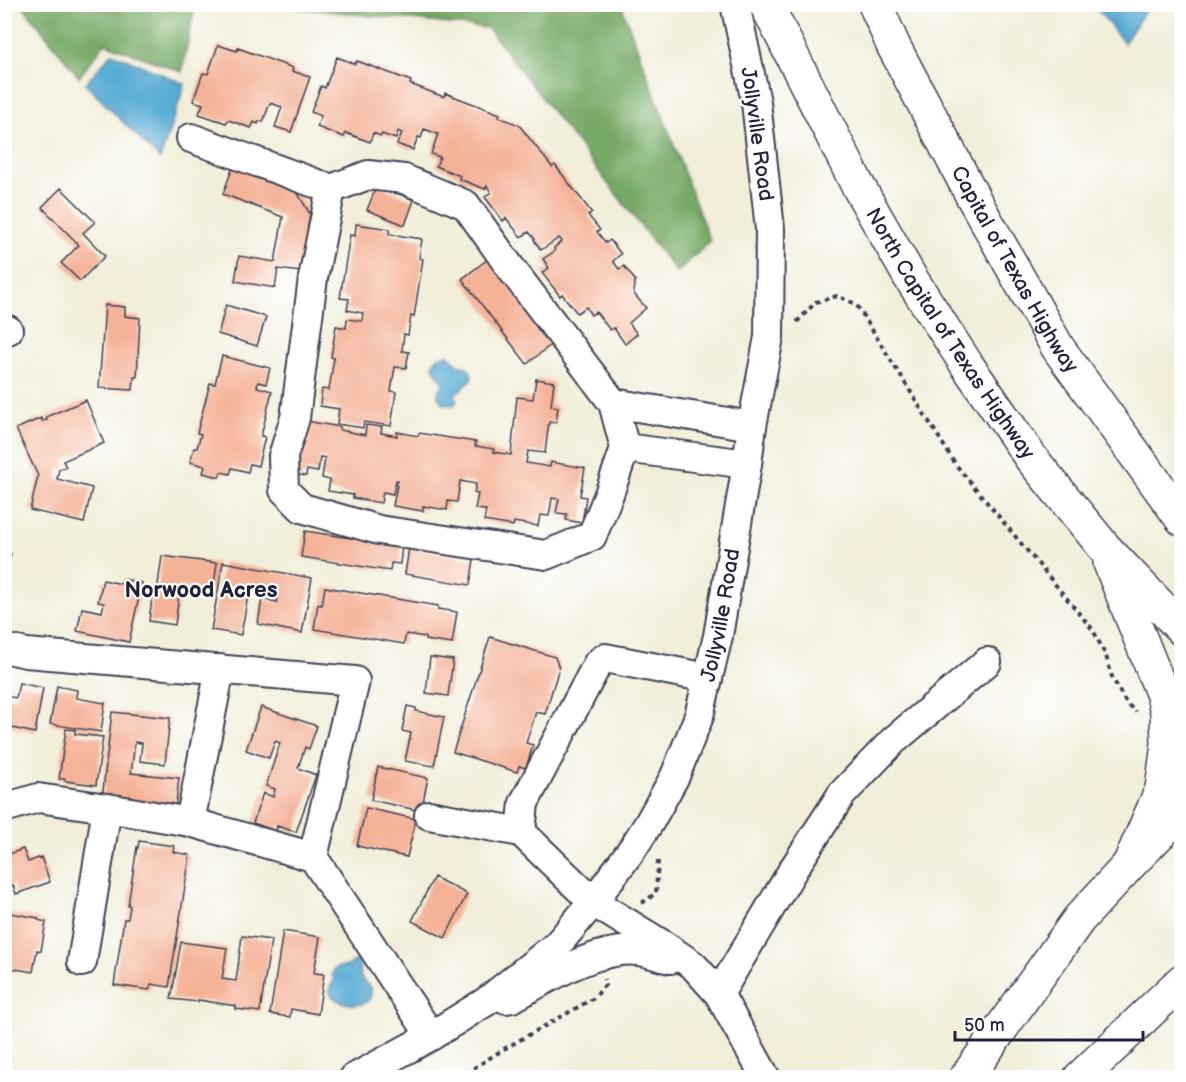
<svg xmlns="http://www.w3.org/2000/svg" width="1186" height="1082" font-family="'Balsamiq Sans',sans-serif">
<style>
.forest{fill:#76a965;stroke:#4c6650;stroke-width:1.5}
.water{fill:#57abd3;stroke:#3c6687;stroke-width:1.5}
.building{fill:#f4b297}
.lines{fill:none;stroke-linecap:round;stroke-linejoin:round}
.minor-casing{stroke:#414153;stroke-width:32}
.major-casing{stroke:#414153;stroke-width:36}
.highway-casing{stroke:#414153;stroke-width:36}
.path{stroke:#414153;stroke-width:4;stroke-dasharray:4.5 4.5;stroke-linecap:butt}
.minor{stroke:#fff;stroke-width:28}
.major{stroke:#fff;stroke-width:33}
.highway{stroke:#fff;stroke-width:33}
.labels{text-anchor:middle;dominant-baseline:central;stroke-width:4.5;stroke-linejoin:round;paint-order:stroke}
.street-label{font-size:21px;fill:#22223b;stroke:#fff}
.neighbourhood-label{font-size:22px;font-weight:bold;fill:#22223b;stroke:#fff}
</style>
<rect width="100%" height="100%" fill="#fff"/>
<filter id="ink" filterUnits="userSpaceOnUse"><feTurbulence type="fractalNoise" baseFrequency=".0167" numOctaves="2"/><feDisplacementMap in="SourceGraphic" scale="12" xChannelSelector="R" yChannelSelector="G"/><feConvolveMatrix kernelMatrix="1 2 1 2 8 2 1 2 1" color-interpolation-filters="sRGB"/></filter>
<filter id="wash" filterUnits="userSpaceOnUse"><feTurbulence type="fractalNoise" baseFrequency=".008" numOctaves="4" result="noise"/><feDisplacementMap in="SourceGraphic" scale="24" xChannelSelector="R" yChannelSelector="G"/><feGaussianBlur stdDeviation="1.35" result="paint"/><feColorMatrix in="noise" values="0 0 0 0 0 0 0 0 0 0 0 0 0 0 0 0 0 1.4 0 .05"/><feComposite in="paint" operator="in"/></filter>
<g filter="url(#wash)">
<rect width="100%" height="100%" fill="#f2eeda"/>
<path class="forest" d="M22,5H195L182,72L105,43L79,77Z
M269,5H621L710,241L677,273L488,28Z"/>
<path class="water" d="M1094,5H1149L1124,43Z
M112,53L185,84L160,159L85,84Z
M443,355H448L459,365L469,368L472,376C469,387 460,386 455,395L457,400L456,403L453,405L444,404L438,397L439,389L443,385V381C435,371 426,363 443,355Z
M355,960L359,961C360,965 359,970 360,975C362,983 373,985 371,995C369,1011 331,1005 330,991C329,983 331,988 333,982C334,977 330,973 335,969C339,965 343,968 348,966C351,965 353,962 355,960Z"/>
<g id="blocks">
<path class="building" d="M218,45L237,51L238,48L293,68L292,71L310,77L291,132L275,127L282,107L270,103L263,122L259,121L258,124L254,122L251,128L228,120L226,123L199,114L203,104L193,101L203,73L208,74Z
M337,57L355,64L357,61L411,81L410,84L444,97L445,93L500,114L499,117L519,125L552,167L555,165L592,213L588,215L600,230L597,232L606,243L610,240L621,254L613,261L619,269L624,266L635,280L634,294L646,308L629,323L637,334L625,344L614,328L610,330L596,312L591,315L586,307L577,313L562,294L560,296L542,273L549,268L543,259L555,251L554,248L562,241L559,238L541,250L534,240L535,239L529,232L521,237L506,218L503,221L485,197L491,192L487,186L485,189L459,179L460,176L436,166L440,157L431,154L438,134L424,129L421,138L418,137L413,150L397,144L402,133L398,131L396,139L382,134L381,136L373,133L370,142L346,133L344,137L317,127L321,116L311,112L321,86L325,88Z
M234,164L294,187L310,214L301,272L278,269L275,288L235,281L239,256L275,262L283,217L223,194Z
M377,185L414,200L405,225L367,210Z
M61,188L95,222L83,233L105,256L80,281L61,263L79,245L42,207Z
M356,224L390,229L389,234L422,239L419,258L423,259L414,317L411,316L408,335L404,334L402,351L409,352L406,368L395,367L391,391L396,392L391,426L364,422L363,428L337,424L339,409L320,406L322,389L329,390L334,358L331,357L336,326L346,328L347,319L362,321L363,313L347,310L349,299L340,298L350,235L355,236Z
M488,259L553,343L527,364L462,279Z
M105,305L125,307V316L140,318L137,377H134L133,390L99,388Z
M226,305L266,317L257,346L218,334Z
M222,356L270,368L266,384L258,382L257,387L272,391L261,436L265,437L258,466L250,464L248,472L232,468L230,474L221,472L219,477L203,473L205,466L190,462L194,448H197L201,434L197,433L210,383L215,384Z
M536,379L554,382L551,406L558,407L556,423L549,422L545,453L528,451L526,463L550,467L551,462L585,468L580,496L586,497L582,523L566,520L567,514L556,513L559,499L552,498L549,516L540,515L538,526L514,522L513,526L484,521L486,510L475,509L478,494L474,493L476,484L460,481L457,502L448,501L447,510L423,506V511L393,506L398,480H396L393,494L383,492L381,503L353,498V495L328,491L330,480L322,478L325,458L320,457L318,472L307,470L306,476L291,474L295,448L301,449L306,421L340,427V430L365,435L366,425L382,427L381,433L397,436V432L418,436L419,433L476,442L475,446L494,449L493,452L511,455L517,397L533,399Z
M86,400L104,443L63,461L66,467L59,469L57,479L92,488L84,523L30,510L38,476L16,429L41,418L42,421L47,420L46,417Z
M305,531L402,546L400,564L391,563L390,571L301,557Z
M409,548L474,559L470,585L405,574Z
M4,552L11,554L5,570H4Z
M162,556L217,563L213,592L180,587L175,625L149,621L152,598H156Z
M223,562L312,578L302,633L258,624L262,599L277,602L278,596L249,590L241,635L211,630Z
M123,579L142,583L129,642L77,631L82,608L102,612L104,603L98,602L103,580L122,584Z
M325,587L438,606V609L457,612L452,644L425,640V637L406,634L404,644L314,629L318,604L322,605Z
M490,637L555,657L559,668L545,714L536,712L526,743L533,745L526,768L519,766L517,772L453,752Z
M430,657L453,660L448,696L426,693Z
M19,683L43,688L35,733L4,726V696L16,698Z
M57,686L77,690L76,698L105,703L101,732L50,724Z
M407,706L416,708V711L444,717L434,766L405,761L411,733L402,731Z
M261,707L317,726L309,749L305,747L298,768L316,775L296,832L277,826L276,831L253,823L263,793L273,797L275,789L266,786L280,743L275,741L269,758L246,750Z
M112,712L170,718L165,764L140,761L142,743L135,742L131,773L179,778L175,810L102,799Z
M66,729L75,730V734L103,737L96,785L65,781V779H59Z
M378,767L428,778L421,811L371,800Z
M366,808L416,819L407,857L357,846Z
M139,841L174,846L173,852L190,855L169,987L151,984L149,990L114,985L124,919H128L130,906L128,905L137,847L138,848Z
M23,849L28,862L41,857L50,882L16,894L13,885L4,888V856Z
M434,877L467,894L445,938L412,921Z
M4,912L38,918V920L46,922L41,951L37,950L33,972L4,967Z
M283,931L320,937L314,973L324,974L318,1014L291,1009L290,1017L270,1014Z
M242,936L271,940L260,1012L236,1009V1006L198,1000V1002L171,999L181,942L227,948L222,979L236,981Z"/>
</g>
</g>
<g filter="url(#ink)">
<use href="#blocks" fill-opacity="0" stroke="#414153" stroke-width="1.5"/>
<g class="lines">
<g class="minor-casing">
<g id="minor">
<path d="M191,138L331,189"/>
<path d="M368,175L404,179L466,205L510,267L613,403L625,448L609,494L592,536L546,555L379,530L302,508L284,490L283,456L295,418L313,278L331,189Z"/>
<path d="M4,329L8,330"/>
<path d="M613,403L752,426"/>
<path d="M625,448L747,464"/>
<path d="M4,648L26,653L355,681L313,857"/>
<path d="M708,678L605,658L598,663L524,803L521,832L593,902L663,945L693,965L719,994L766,1078"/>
<path d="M4,808L38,798L107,808L190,822L313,857L431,1036"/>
<path d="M429,815L521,832"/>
<path d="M190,822L220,669"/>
<path d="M82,962L107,808"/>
<path d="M719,994L794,868L842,794L893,741L987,662"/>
<path d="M506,999L512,998C547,979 597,946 639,951C649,952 660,957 671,959"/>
<path id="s1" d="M354,1078L431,1036L487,1001L557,945L593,902L633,848L649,823L675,776L699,716L718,636L747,464L752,426L769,337L770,229L756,102L735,4"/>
</g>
</g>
<g class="major-casing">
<path id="major" d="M966,1078L1079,919L1129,865L1182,811
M1080,1078L1182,981"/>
</g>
<g class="highway-casing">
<g id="highway">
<path id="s2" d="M766,4L857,184L910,277L967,365L1031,458L1104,547L1182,629"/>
<path id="s3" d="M875,4L893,45L975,201L1058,348L1182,519"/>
<path d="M1110,563L1163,695L1167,712L1168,744L1162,789L1129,865"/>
</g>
</g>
<path class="path" d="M797,322L816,302L837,296L856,304L956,465L1093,630L1106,656L1112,677L1126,703L1136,712
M642,903L656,893L658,861
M458,1078L504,1049L594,998L605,985L604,979"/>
<use href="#minor" class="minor"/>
<use href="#major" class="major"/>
<use href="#highway" class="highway"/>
</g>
</g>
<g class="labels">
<g class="street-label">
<text transform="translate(757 134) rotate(82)">Jollyville Road</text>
<text stroke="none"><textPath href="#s3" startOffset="300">Capital of Texas Highway</textPath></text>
<text stroke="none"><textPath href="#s2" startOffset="378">North Capital of Texas Highway</textPath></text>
<text stroke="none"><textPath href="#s1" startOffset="618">Jollyville Road</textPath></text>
</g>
<g class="neighbourhood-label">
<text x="201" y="590">Norwood Acres</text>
</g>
</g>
<rect width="1186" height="1082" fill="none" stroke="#fff" stroke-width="24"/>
<path d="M955 1031v9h188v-9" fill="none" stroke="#22223b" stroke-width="3"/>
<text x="964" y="1031" font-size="18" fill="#22223b" stroke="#ffffff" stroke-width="4.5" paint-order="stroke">50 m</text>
</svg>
